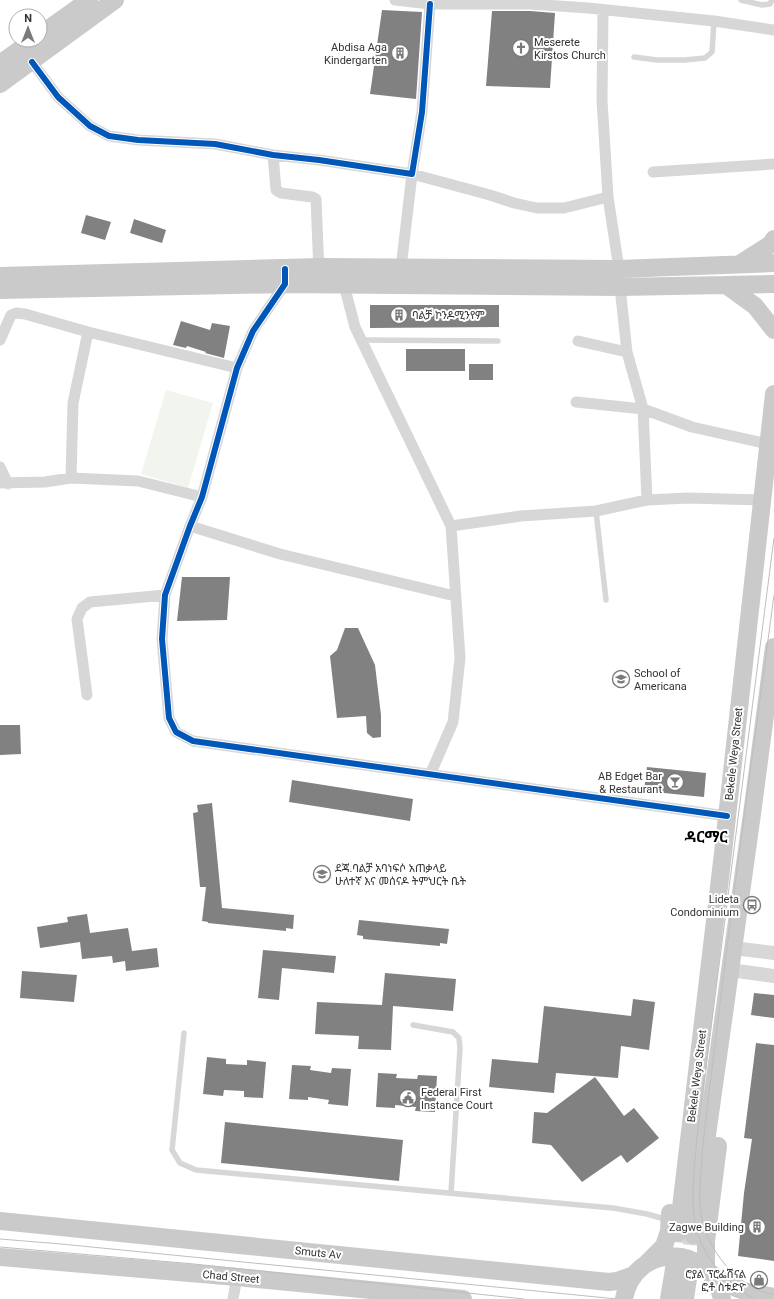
<svg xmlns="http://www.w3.org/2000/svg" width="774" height="1299" font-family="Roboto,'Noto Sans Ethiopic',sans-serif">
<style>
.green{fill:#f1f5ed}
.building{fill:#818181}
.lines{fill:none;stroke-linecap:round;stroke-linejoin:round}
.primary-tunnel{stroke:#d6d6d6;stroke-width:18;stroke-dasharray:18 9;stroke-linecap:butt}
.service{stroke:#d7d7d7;stroke-width:5.5}
.minor{stroke:#d7d7d7;stroke-width:11}
.tertiary{stroke:#d7d7d7;stroke-width:14}
.primary{stroke:#cacaca;stroke-width:18}
.tram{stroke:#bebebe;stroke-width:1}
.cycleway-casing{stroke:#fff;stroke-width:8}
.cycleway{stroke:#0057b8;stroke-width:6}
.labels{text-anchor:middle;dominant-baseline:central;stroke-width:4;stroke-linejoin:round;paint-order:stroke}
.poi-label{font-size:11px;fill:#333;stroke:#fff;text-anchor:start}
.street-label{font-size:11px;fill:#333;stroke:#fff}
.district-label{font-size:15px;font-weight:bold;fill:#000;stroke:#fff}
</style>
<rect width="100%" height="100%" fill="#fff"/>
<path class="green" d="M166,390L213,403L188,488L141,474Z"/>
<path class="building" d="M382,10L422,12L416,99L370,94Z
M492,11H530L555,13L550,88L486,86Z
M86,215L111,222L105,240L81,233Z
M134,219L166,230L162,243L130,233Z
M370,305H499V327L370,328Z
M181,321L210,330L212,323L230,326L224,358L205,353L206,352L187,346L186,348L173,345Z
M406,349H465V371H406Z
M469,364H493V380H469Z
M182,577H230L227,620L177,621Z
M345,628H358L375,665L381,715V737L373,738L367,733L366,716L337,718L330,656L337,650Z
M0,725H20L21,754L0,755Z
M647,767L706,773L704,797L644,791Z
M292,780L413,799L410,821L289,802Z
M212,803L222,908L294,915L293,929L286,928V931L208,923V922L202,921L206,887H200L193,813L198,812L197,805Z
M87,914L90,933L128,928L132,951L157,948L159,967L126,971L125,961L113,963L112,956L82,959L80,942L40,948L37,927L68,922L67,917Z
M359,920L449,929L447,944L440,943V946L363,939V936L357,935Z
M263,950L336,956L334,973L282,968L279,1000L258,998Z
M22,971L77,975L74,1002L20,998Z
M385,973L456,979L453,1011L393,1006L391,1050L358,1049L359,1036L315,1034L317,1002L382,1005Z
M754,993L774,995V1018L751,1015Z
M633,999L655,1002L649,1050L621,1046L618,1078L556,1073L554,1093L489,1087L492,1059L538,1063L544,1006L631,1016Z
M756,1043L774,1045V1261L738,1256L744,1193L752,1139L744,1138Z
M207,1057L226,1059V1064L247,1065V1060L266,1062L263,1098L244,1097V1091L224,1090L223,1096L203,1094Z
M292,1065L311,1066L310,1070L331,1073L332,1068L351,1069L348,1106L328,1104L329,1100L308,1097V1100L289,1099Z
M378,1073L397,1074L396,1078L417,1079L418,1075L437,1076L435,1112L415,1111L416,1107L395,1105V1108L376,1107Z
M595,1077L624,1116L634,1108L659,1138L627,1163L621,1155L582,1182L551,1145L532,1143L534,1112L547,1113Z
M225,1122L403,1140L399,1181L221,1163Z"/>
<g class="lines">
<path class="primary-tunnel" d="M674,1269L678,1233
M689,1272L693,1235"/>
<path class="service" d="M741,0L762,5L770,4L772,0
M634,57L657,60H685L705,58L712,52L714,21
M361,340L498,341
M596,511L606,600
M413,1025L453,1032L459,1038L460,1048L451,1193
M184,1033L172,1150L180,1163L196,1170L613,1208L647,1214L668,1220"/>
<path class="minor" d="M395,0L430,4H530L588,8L714,21L774,30
M603,10L602,100L608,197
M32,62L58,97L90,126L109,136L138,140L215,144L273,155L319,160L412,174L422,112L430,4
M273,155L276,190L281,193L312,197L316,199L319,272
M653,172L774,164
M401,268L412,174L490,195L514,203L537,208H564L608,197L619,269
M285,280V284L253,331L237,368L202,497L190,526L165,595L162,639L169,718L176,732L193,741L727,816
M344,285L355,327L451,526L460,658L453,722L430,775
M620,287L627,352L643,409L647,500
M0,340L11,315L16,313L25,314L88,332L237,368
M578,341L627,352
M576,402L643,409L692,427L768,444
M0,467L8,484
M71,478L73,403L88,332
M0,483L45,482L71,478L138,481L202,497
M190,526L280,554L455,596
M451,526L521,516L596,511L647,500L688,498L762,500
M87,695L77,619L82,608L90,602L165,595
M233,1299L237,1277"/>
<path class="tertiary" d="M733,948L774,953
M730,970L774,976"/>
<path class="primary" d="M40,35L89,0
M0,64L33,40
M0,84L115,0
M741,263L771,244L774,239
M0,276L319,267L619,269L774,263
M726,285L755,306L774,330
M0,290L285,284L620,287L774,284
M0,1221L609,1282L617,1281L634,1275
M678,1233L723,853L774,394
M693,1235L752,814L774,647
M0,1257L237,1277L463,1299
M647,1263L664,1246L669,1231L670,1213
M706,1269V1241L718,1146
M713,1275L736,1288L747,1292L774,1297
M624,1299C634,1242 711,1242 722,1299
M669,1299L674,1269
M685,1299L689,1272"/>
<path class="tram" d="M774,595C755,740 734,884 717,1029C712,1071 706,1113 702,1155C701,1174 698,1195 701,1214C707,1251 737,1287 774,1295
M0,1239L61,1244L617,1299
M0,1247L194,1264L524,1299
M754,1299C724,1281 698,1253 694,1216C691,1191 695,1163 697,1137L774,538"/>
<g class="cycleway-casing">
<path id="cycleway" d="M32,62L58,97L90,126L109,136L138,140L215,144L273,155L319,160L412,174L422,112L430,4
M285,269V284L253,331L237,368L202,497L190,526L165,595L162,639L169,718L176,732L193,741L727,816"/>
</g>
<use href="#cycleway" class="cycleway"/>
</g>
<defs>
<g id="church-ring" transform="scale(0.9)"><circle r="9.5" fill="#fff" stroke="#7a7a7a" stroke-width="1.5"/><path d="M-1.2-6h2.4v3.5h3.3v2.4h-3.3V6h-2.4V-.1h-3.3v-2.4h3.3Z" fill="#7a7a7a"/></g>
<g id="building-ring" transform="scale(0.9)"><circle r="9.5" fill="#fff" stroke="#7a7a7a" stroke-width="1.5"/><path d="M-4-6H4V6H1V3H-1V6H-4ZM-2.5-4.3h1.7v1.8h-1.7ZM.8-4.3h1.7v1.8H.8ZM-2.5-1h1.7V.8h-1.7ZM.8-1h1.7V.8H.8Z" fill="#7a7a7a"/></g>
<g id="school-ring" transform="scale(0.9)"><circle r="9.5" fill="#fff" stroke="#7a7a7a" stroke-width="1.5"/><path d="M0-5L7-2L0 1L-7-2ZM-4 1L0 2.5L4 1V4Q0 6-4 4Z" fill="#7a7a7a"/></g>
<g id="bar-ring" transform="scale(0.9)"><circle r="9.5" fill="#fff" stroke="#7a7a7a" stroke-width="1.5"/><path d="M-6-5H6L.8 .8V4.5H3.5V6h-7V4.5H-.8V.8Z" fill="#7a7a7a"/></g>
<g id="bus-ring" transform="scale(0.9)"><circle r="9.5" fill="#fff" stroke="#7a7a7a" stroke-width="1.5"/><path d="M-5-6H5V4H4V6H2V4H-2V6H-4V4H-5ZM-3.5-4V0h7V-4ZM-3.5 1.2v1.5H-2V1.2ZM2 1.2v1.5H3.5V1.2Z" fill="#7a7a7a"/></g>
<g id="civic-ring" transform="scale(0.9)"><circle r="9.5" fill="#fff" stroke="#7a7a7a" stroke-width="1.5"/><path d="M-.6-6.5H3V-4.5H.6V-3L4-1V1h2V6H-6V1h2V-1L-.6-3ZM-1.2 2.5V6h2.4V2.5Z" fill="#7a7a7a"/></g>
<g id="shop-ring" transform="scale(0.9)"><circle r="9.5" fill="#fff" stroke="#7a7a7a" stroke-width="1.5"/><path d="M-5-2.5h2.3a2.7 3.5 0 0 1 5.4 0H5L5.5 6h-11ZM-1.5-2.5h3a1.5 2.3 0 0 0-3 0Z" fill="#7a7a7a"/></g>
</defs>
<g fill-rule="evenodd">
<use href="#church-ring" x="521" y="48"/>
<use href="#building-ring" x="400" y="53"/>
<use href="#building-ring" x="399" y="315"/>
<use href="#school-ring" x="621" y="679"/>
<use href="#bar-ring" x="675" y="782"/>
<use href="#school-ring" x="322" y="874"/>
<use href="#bus-ring" x="752" y="905"/>
<use href="#civic-ring" x="408" y="1098"/>
<use href="#building-ring" x="757" y="1227"/>
<use href="#shop-ring" x="759" y="1280"/>
</g>
<g class="labels">
<g class="poi-label">
<text x="534" y="42">Meserete<tspan x="534" dy="13">Kirstos Church</tspan></text>
<text x="387" y="47" text-anchor="end">Abdisa Aga<tspan x="387" dy="13">Kindergarten</tspan></text>
<text x="412" y="315">ባልቻ ኮንዶሚንየም</text>
<text x="634" y="673">School of<tspan x="634" dy="13">Americana</tspan></text>
<text x="662" y="776" text-anchor="end">AB Edget Bar<tspan x="662" dy="13">&amp; Restaurant</tspan></text>
<text x="335" y="868">ደጃ.ባልቻ አባነፍሶ አጠቃላይ<tspan x="335" dy="13">ሁለተኛ እና መሰናዶ ትምህርት ቤት</tspan></text>
<text x="739" y="899" text-anchor="end">Lideta<tspan x="739" dy="13">Condominium</tspan></text>
<text x="421" y="1092">Federal First<tspan x="421" dy="13">Instance Court</tspan></text>
<text x="744" y="1227" text-anchor="end">Zagwe Building</text>
<text x="746" y="1274" text-anchor="end">ሮያል ፕሮፌሽናል<tspan x="746" dy="13">ፎቶ ስቱድዮ</tspan></text>
</g>
<g class="street-label">
<text transform="translate(734 754) rotate(-84)">Bekele Weya Street</text>
<text transform="translate(697 1076) rotate(-83)">Bekele Weya Street</text>
<text transform="translate(318 1253) rotate(6)">Smuts Av</text>
<text transform="translate(231 1277) rotate(5)">Chad Street</text>
</g>
<g class="district-label">
<text x="706" y="837">ዳርማር</text>
</g>
</g>
<g transform="translate(28 28)"><circle r="19" fill="#ffffff" stroke="#adadad"/>
<path d="M0-3L7 15L0 10L-7 15Z" fill="#7a7a7a"/>
<text y="-6" font-size="11" font-weight="bold" text-anchor="middle" fill="#333333">N</text>
</g>
</svg>
